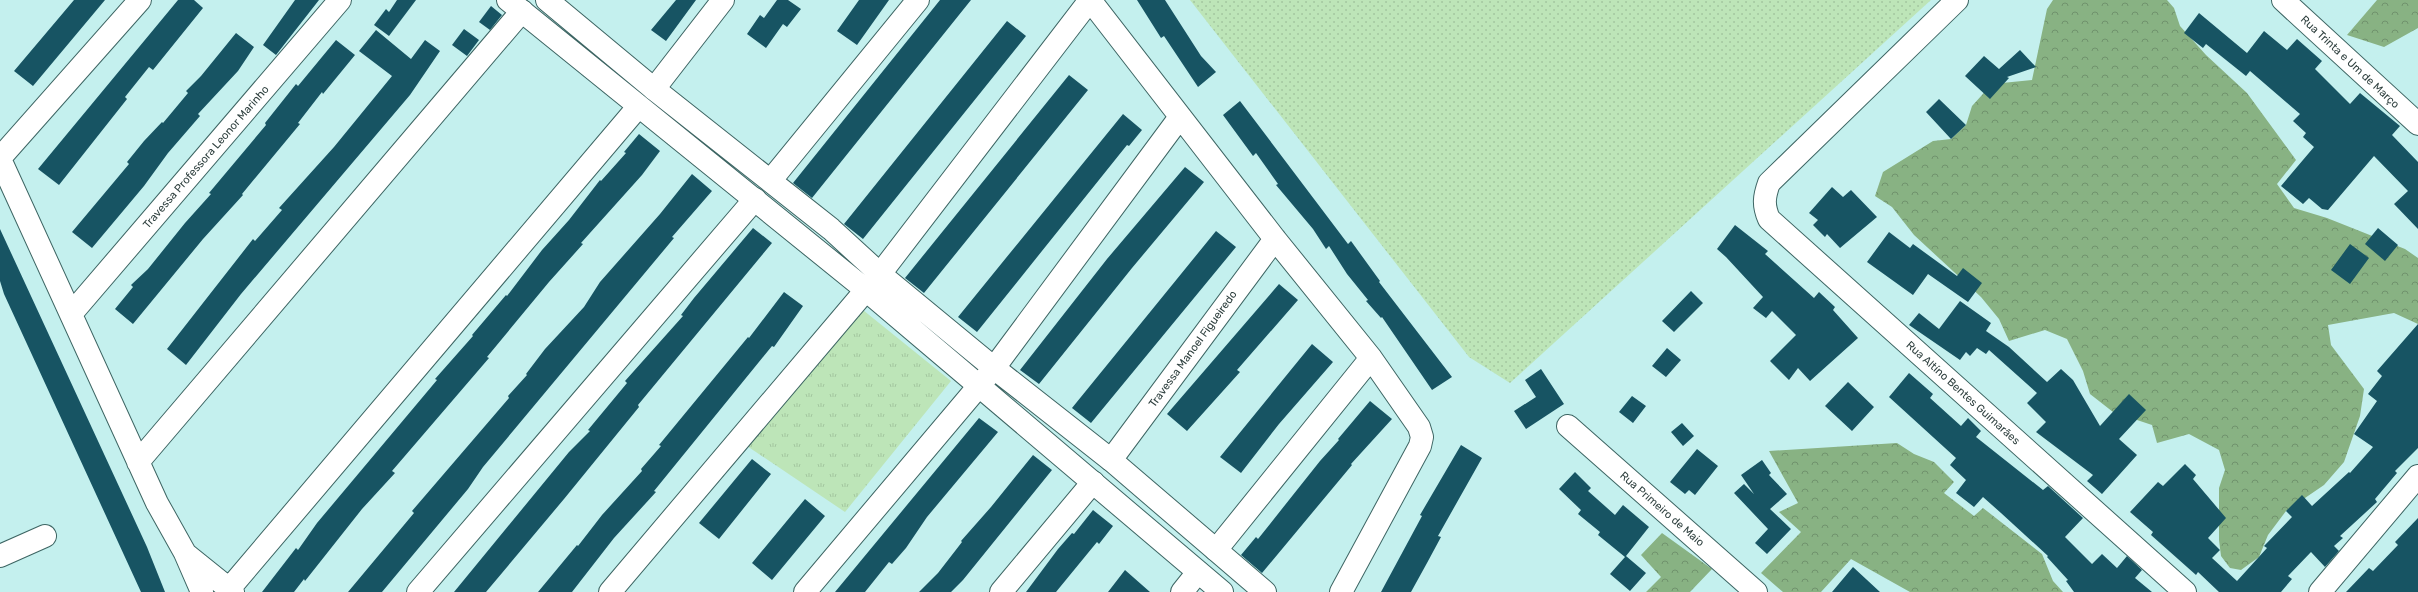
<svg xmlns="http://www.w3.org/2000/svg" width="2418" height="592" font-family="Rubik,sans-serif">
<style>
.grass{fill:url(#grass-dots)}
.forest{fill:url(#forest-crowns)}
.park{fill:url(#park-tufts)}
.building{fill:#175463}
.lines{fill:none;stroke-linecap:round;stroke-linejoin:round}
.minor-casing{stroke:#3d6563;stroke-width:24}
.tertiary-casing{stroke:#3d6563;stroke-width:24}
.minor{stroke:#fff;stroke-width:22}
.tertiary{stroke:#fff;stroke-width:22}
.labels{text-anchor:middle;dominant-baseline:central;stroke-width:4;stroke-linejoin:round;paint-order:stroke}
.street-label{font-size:11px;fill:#2f403f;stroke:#fff}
</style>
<defs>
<pattern id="grass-dots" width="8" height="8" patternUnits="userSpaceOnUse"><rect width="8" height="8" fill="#bde5b8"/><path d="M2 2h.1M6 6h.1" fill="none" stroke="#a3c69f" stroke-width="1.8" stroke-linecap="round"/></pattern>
<pattern id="forest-crowns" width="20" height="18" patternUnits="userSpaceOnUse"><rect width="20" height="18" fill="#88b283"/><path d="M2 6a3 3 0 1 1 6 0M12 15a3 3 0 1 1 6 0" fill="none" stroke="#70926d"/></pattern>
<pattern id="park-tufts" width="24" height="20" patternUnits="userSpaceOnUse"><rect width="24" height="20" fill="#bde5b8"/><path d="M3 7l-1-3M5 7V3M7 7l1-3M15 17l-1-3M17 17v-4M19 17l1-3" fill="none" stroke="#a3c69f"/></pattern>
</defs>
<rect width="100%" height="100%" fill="#c4f0ee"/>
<path class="grass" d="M1190,0H1931L1510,383L1469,357Z"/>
<path class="forest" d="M2053,0H2167L2174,8L2180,26L2206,55L2247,93L2296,160L2277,184L2294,208L2327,218L2405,249L2418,258V324L2394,313L2328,325L2331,345L2364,389L2360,416L2344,462L2324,485L2286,511L2268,535L2259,557L2241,570L2230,568L2221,556L2219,540V488L2225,470L2219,450L2189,434L2157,443L2152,425L2113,412L2090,394L2083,371L2067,339L2045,330L2009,341L1999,319L1981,297L1914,235L1892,207L1875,196L1883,172L1933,141L1951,139L1966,125L1972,106L1992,84L2032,80L2047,9Z
M2377,0H2418V28L2384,47L2347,35Z
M1897,443L1914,454L1934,462L1954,482L1944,493L1974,516L1983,508L2042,554L2053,581L2063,592H1910L1851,559L1821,592H1783L1761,573L1801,532L1779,512L1798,503L1769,451Z
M1662,533L1712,569L1690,592H1646L1661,577L1641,555Z"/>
<path class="park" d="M858,306L951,381L845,512L747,446Z"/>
<path class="building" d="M74,0H105L33,86L14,71Z
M178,0H194L203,8L153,70L149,67L125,97L127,99L59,185L38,169Z
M295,0H319L276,55L263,45Z
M397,0H416L389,36L374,25L386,9L389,12Z
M676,0H696L666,41L651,30Z
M777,0H788L801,9L787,27L783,24L766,48L747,34L760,15L764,18Z
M859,0H889L857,45L837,31Z
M940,0H971L812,198L793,183Z
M1137,0H1165L1201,56L1216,72L1198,87L1164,36L1161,38Z
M491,6L502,15L490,30L479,22Z
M2199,13L2247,53L2264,31L2287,50L2297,39L2322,61L2315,69L2350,104L2360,93L2400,126L2392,135L2418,162V229L2394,204L2408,191L2374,156L2328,210L2322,209L2309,198L2303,204L2281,186L2314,147L2303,137L2306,133L2293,121L2300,114L2250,71L2246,76L2206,44L2203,48L2184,33Z
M1007,21L1026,36L863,239L844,224Z
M464,29L479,40L467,56L452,45Z
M376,30L411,59L425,40L440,51L410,95L241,294L186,365L167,349L253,239L255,241L282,210L279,208L334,147L392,76L359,51Z
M236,33L254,47L238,71L198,114L200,116L168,153L144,186L92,248L72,232L129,164L127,162L144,141L162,122L163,123L188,93L186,91L201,76Z
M336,40L355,55L323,94L322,92L298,123L300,124L242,194L243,195L203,239L133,324L115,309L133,287L131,285L148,269L185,223L211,194L209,193L266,125L265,123L296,84L298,86Z
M2020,50L2036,67L2007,77L2009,78L1990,99L1965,76L1984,56L1999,69Z
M1069,75L1088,90L924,293L905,278Z
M1939,99L1966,125L1951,139L1926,112Z
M1240,101L1348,244L1351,241L1380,281L1379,282L1452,377L1432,390L1382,317L1381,318L1366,301L1368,300L1347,274L1329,246L1326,249L1313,229L1276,185L1278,184L1256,153L1253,156L1223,115Z
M1123,114L1142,130L1129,146L1127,145L977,332L958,317Z
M639,134L660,151L642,175L581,243L583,244L549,282L487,357L489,358L392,471L395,473L362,509L305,581L304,579L294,592H262L296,548L298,550L317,523L437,380L435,379L473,336L472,335L506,295L507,296L542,250L569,220L600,180L601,181L626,153L624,152Z
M1185,167L1204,182L1132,268L1039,384L1020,370L1107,259Z
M692,174L712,191L672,237L674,238L483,467L468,489L382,592H348L414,513L412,511L509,398L508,396L527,375L526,374L545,349L584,307L600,282L660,214Z
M1832,187L1843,197L1851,190L1877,217L1840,248L1827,234L1825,237L1813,225L1818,220L1809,213Z
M1735,225L1768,251L1765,254L1814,298L1819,292L1835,307L1833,310L1858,338L1810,381L1798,368L1789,380L1770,361L1796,335L1772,311L1766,318L1753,308L1763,297L1726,257L1717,249Z
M753,228L772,243L638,405L639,407L564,499L486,592H454L569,452L590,431L588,430L627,383L625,381L683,316L681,315L694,298Z
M2378,228L2398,245L2385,261L2365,244Z
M0,229L147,547L165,592H141L4,294L0,281Z
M1216,231L1236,247L1091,423L1072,408Z
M1889,232L1910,248L1913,244L1957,276L1963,268L1982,283L1968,302L1928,274L1913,295L1867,262Z
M2350,244L2369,258L2350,284L2331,270Z
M1279,284L1298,300L1237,370L1240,372L1187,431L1167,414Z
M1691,291L1703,303L1674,332L1662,321Z
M784,292L803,306L774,347L772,346L654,491L656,492L614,538L572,592H538L577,545L578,546L602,515L642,471L641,469L661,446L659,445L748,337L749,338Z
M1960,301L1991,323L1986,331L2009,347L2047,382L2061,369L2073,380L2100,426L2129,394L2146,410L2119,439L2137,455L2102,494L2087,481L2093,475L2036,432L2046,422L2027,403L2037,393L1989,350L1986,354L1977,348L1970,356L1966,352L1960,360L1909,325L1919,313L1939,329Z
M2418,324V448L2395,471L2397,473L2375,499L2377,502L2340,536L2343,538L2334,546L2339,551L2325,567L2311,552L2288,576L2292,579L2281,592H2219L2198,572L2196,575L2151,535L2153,532L2130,512L2158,482L2163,486L2185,464L2196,475L2193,479L2226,518L2208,538L2220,550L2212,558L2237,581L2267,548L2264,546L2292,517L2286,511L2302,495L2312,506L2349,472L2350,473L2373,447L2354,434L2377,401L2368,394L2382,376L2377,371Z
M1312,344L1333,362L1279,424L1241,473L1220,457Z
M1667,348L1681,360L1666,377L1652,366Z
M1541,369L1564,404L1526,429L1514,411L1536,397L1525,380Z
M1909,373L1933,394L1930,398L1961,426L1968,418L1981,431L1976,437L2043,490L2048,486L2083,518L2065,537L2092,564L2102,554L2117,568L2127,556L2142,570L2135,578L2152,592H2074L2066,581L2068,580L2047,557L2048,556L2001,513L1983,497L1974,507L1956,493L1966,480L1950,465L1956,458L1889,397Z
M1848,382L1874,407L1852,431L1825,406Z
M1632,396L1646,406L1633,423L1619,412Z
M1370,401L1392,419L1351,464L1352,465L1262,573L1241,555L1256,537L1258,539L1320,461L1339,440L1338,439Z
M979,418L998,432L927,517L906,548L892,564L889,562L865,592H835Z
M1682,423L1694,436L1683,446L1671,432Z
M1461,445L1482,458L1438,536L1441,537L1427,563L1411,592H1381L1422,516L1420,515Z
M1697,449L1718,466L1695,495L1689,490L1685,494L1670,482Z
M1033,455L1052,470L963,580L951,592H919L938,573L962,542L961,541L991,507Z
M752,459L771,474L719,539L699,523Z
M1762,460L1771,473L1769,475L1787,494L1770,509L1791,529L1767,554L1755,543L1768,529L1734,493L1744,484L1754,494L1741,475Z
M1575,472L1591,488L1588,491L1615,515L1623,505L1649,527L1626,556L1646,573L1630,591L1610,574L1625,557L1598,535L1600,532L1578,514L1581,510L1559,489Z
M805,499L825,516L772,580L752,563Z
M1093,510L1113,526L1099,544L1097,542L1056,592H1026L1058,549L1072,533L1074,534Z
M2418,518V592H2346L2369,568L2373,571L2398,545L2395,542Z
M1853,567L1880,592H1832Z
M1125,570L1150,592H1108Z"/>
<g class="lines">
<g class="minor-casing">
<path id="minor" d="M1090,0L1275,239L1371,358L1419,427L1422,437L1420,446L1341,592
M1957,0L1769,183C1764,197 1763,205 1769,219L2185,592
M2283,0L2418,124
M654,89L723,0
M0,158L140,0
M0,159L157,503L185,553L202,592
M771,180L918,0
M880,274L1090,0
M71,314L340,0
M1568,426L1756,592
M1111,460L1275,239
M138,462L522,11
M1216,550L1371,358
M187,555L233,592
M0,556L45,536
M229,589L638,107
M418,592L755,199
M610,592L866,290
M805,592L994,368L1180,117
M1001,592L1093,482
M1182,592L1198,572
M2320,592L2418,476"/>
</g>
<g class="tertiary-casing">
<path id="tertiary" d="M508,0L866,290L1222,592
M547,0L654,89L831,229L880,274L994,368L1111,460L1265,592"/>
</g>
<use href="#minor" class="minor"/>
<use href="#tertiary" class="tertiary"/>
</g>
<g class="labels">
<g class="street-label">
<text transform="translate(2350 62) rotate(43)">Rua Trinta e Um de Março</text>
<text transform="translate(206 157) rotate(-49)">Travessa Professora Leonor Marinho</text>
<text transform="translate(1193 349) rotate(-54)">Travessa Manoel Figueiredo</text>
<text transform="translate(1963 393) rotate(42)">Rua Altíno Bentes Guimarães</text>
<text transform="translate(1662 509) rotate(41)">Rua Primeiro de Maio</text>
</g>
</g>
</svg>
